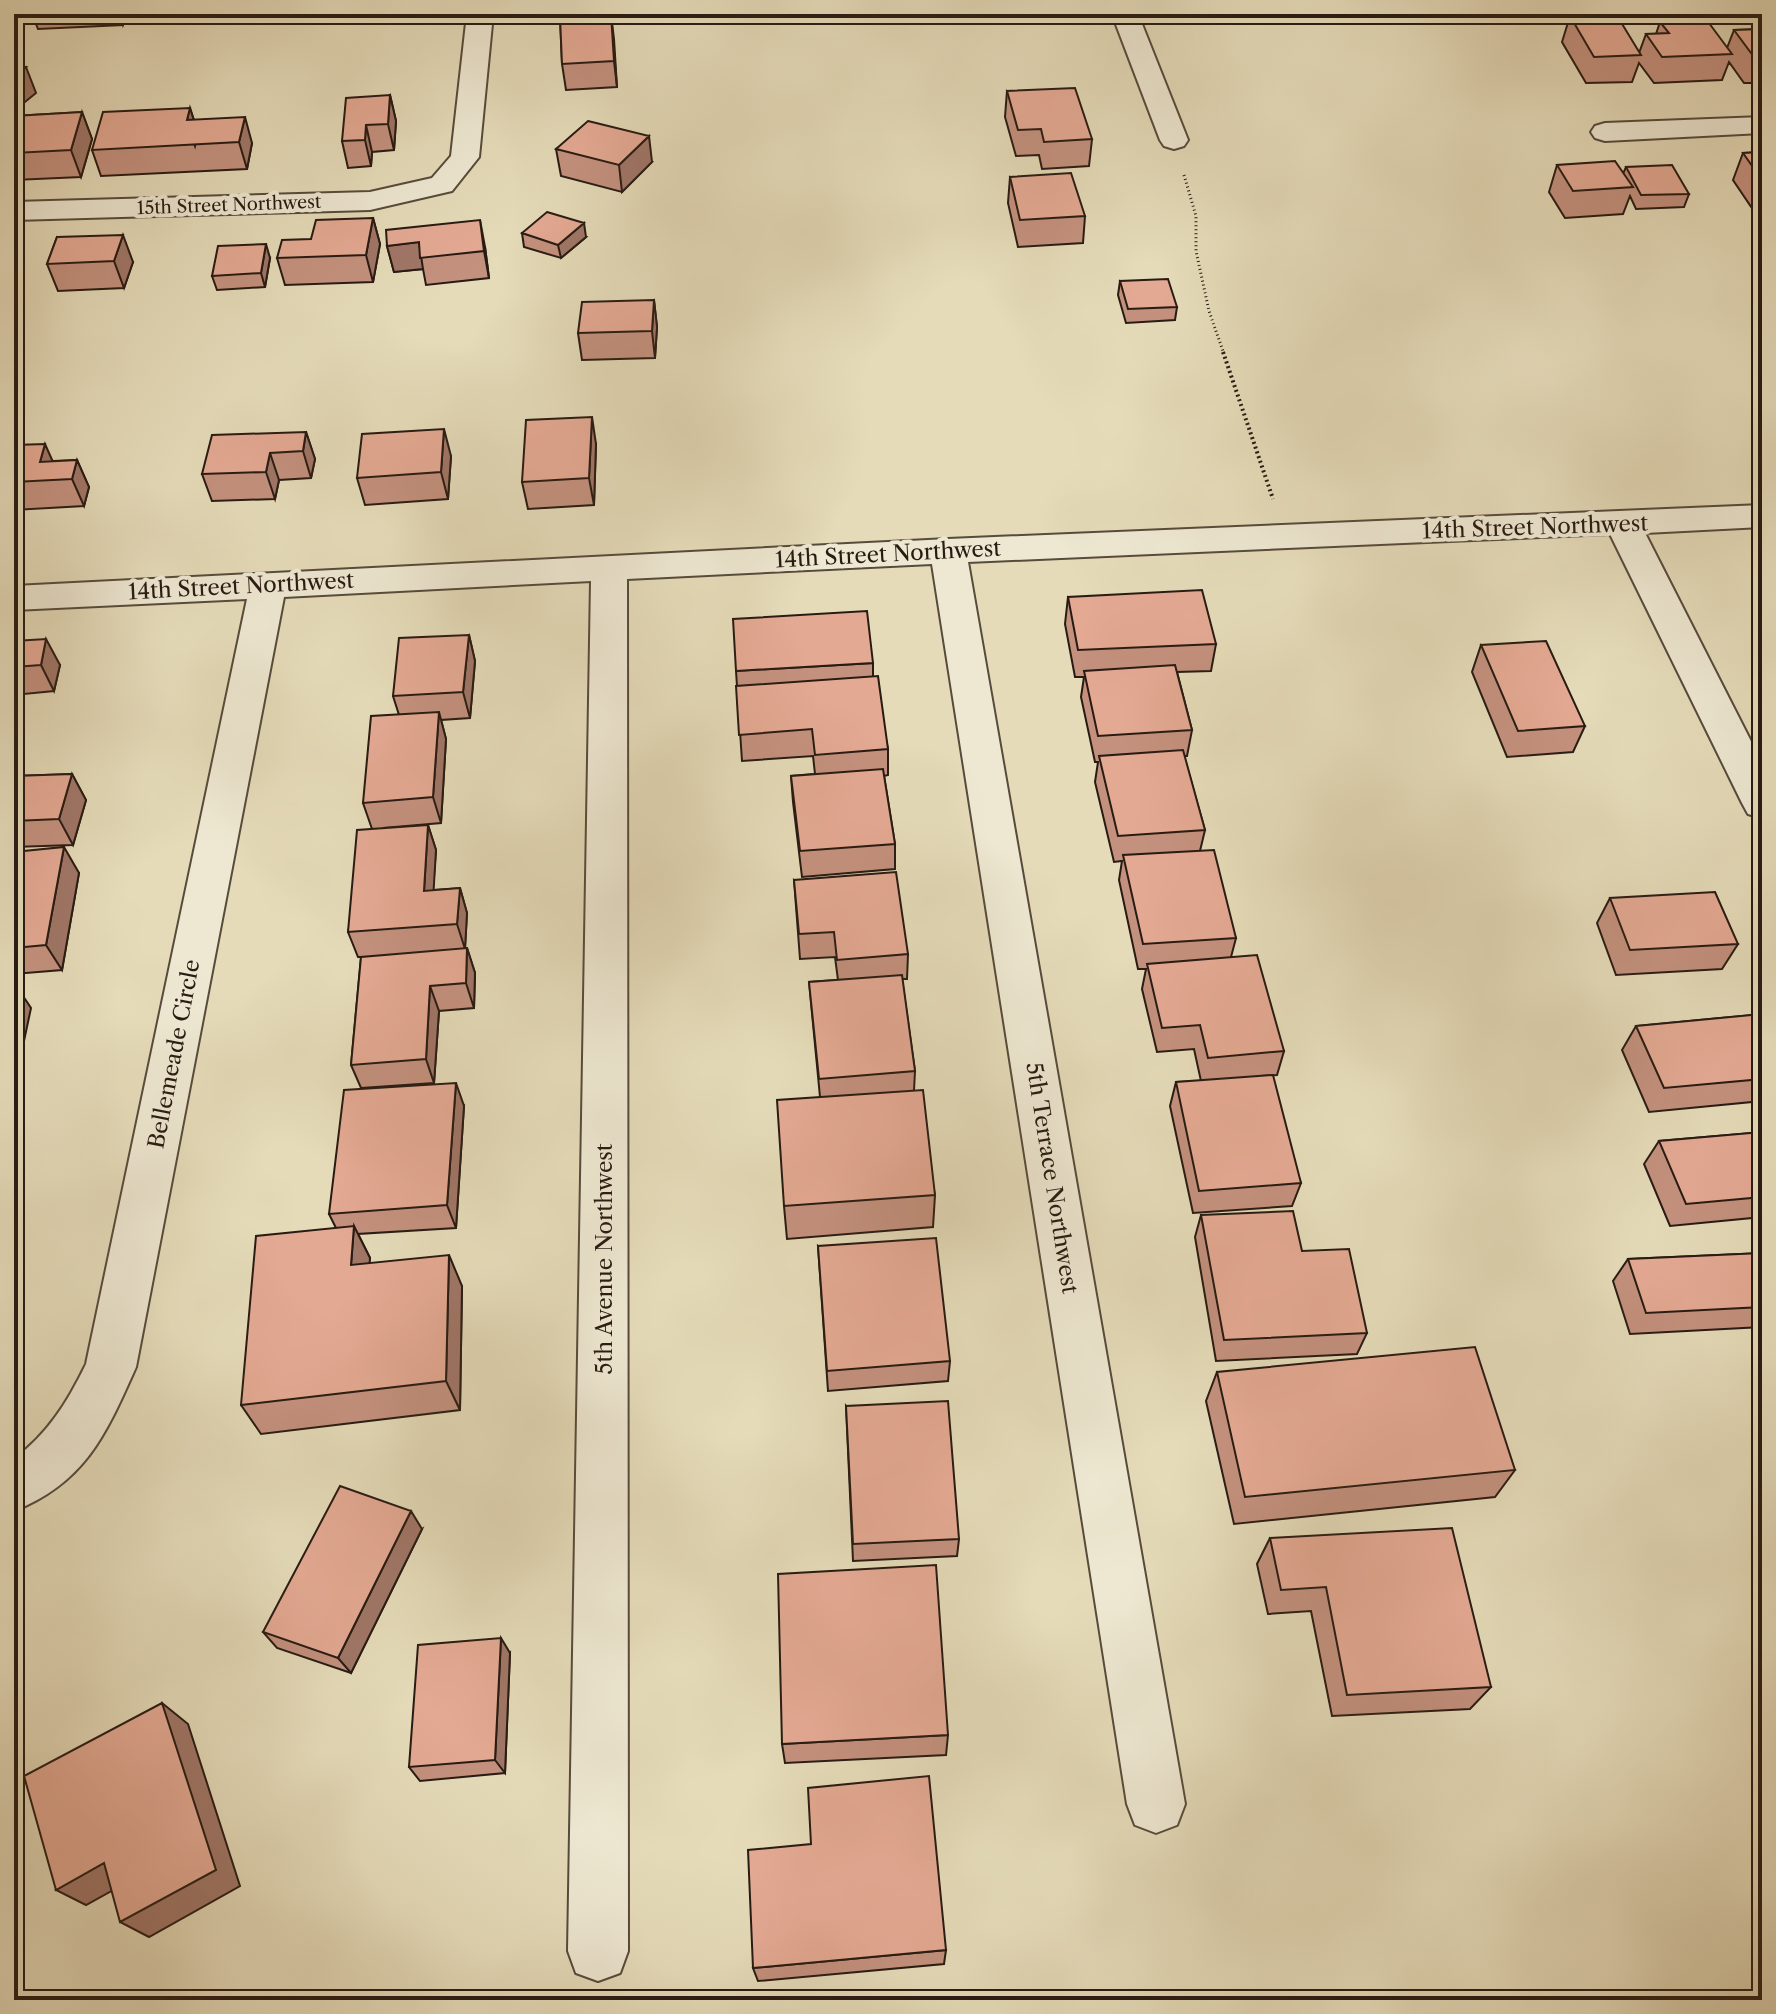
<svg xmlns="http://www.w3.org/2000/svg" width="1776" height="2014" font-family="'Libre Caslon Text',serif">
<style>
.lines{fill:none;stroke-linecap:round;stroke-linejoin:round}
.street-casing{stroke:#574b3c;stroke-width:4}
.path-far1{stroke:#281b13;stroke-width:3;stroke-dasharray:1 3;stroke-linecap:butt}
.path{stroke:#281b13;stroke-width:4;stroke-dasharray:2 3;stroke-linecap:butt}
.street{fill:#eee8d2;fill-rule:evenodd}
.wall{fill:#c4917e;stroke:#281b13;stroke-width:2}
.shaded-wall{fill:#a07667;stroke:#281b13;stroke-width:2}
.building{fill:#e4a993;stroke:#281b13;stroke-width:2}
.labels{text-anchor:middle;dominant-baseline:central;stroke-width:8;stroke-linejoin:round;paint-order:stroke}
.far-street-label{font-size:18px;fill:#281b13;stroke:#eee8d2}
.street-label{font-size:22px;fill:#281b13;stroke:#eee8d2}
</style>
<rect width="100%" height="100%" fill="#e5dbb9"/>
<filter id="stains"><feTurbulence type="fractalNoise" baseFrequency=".0025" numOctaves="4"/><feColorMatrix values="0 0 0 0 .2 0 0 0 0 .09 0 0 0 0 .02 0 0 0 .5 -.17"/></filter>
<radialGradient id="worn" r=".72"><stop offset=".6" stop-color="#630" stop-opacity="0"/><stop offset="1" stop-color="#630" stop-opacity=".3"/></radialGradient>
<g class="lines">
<g class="street-casing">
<path id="street" d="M467,14H493L479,157L452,191L370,210L14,220V202L370,192L432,178L451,156Z
M1112,14H1138L1188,140L1184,146L1174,149L1164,146L1160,140Z
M1762,117V133L1605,141L1595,138L1591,132L1595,126L1605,123Z
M1762,505V527L1645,533L1762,763V818L1748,814L1742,803L1610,534L968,562L1185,1804L1177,1825L1156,1833L1135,1825L1127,1804L932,564L627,579L628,1951L620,1973L598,1981L576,1973L568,1951L591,581L284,597L136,1367C106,1434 86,1482 14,1511V1459C48,1434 68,1401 86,1364L247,599L14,610V586L948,539Z"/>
</g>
<path class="path-far1" d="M1184,175L1196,216V251L1209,311L1224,354"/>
<path class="path" d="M1223,352L1273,499"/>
<use href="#street" class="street"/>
</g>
<path class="wall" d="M32,14H127L123,25L38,29Z
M548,14H611L617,87L566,90L562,64L560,18H549Z
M1570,16L1639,53L1646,34H1656L1660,22L1727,48L1734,30L1762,29V83H1744L1729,62L1722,80L1654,83L1639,63L1632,82L1586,83L1562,42Z
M1007,91L1092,139L1089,166L1042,169L1039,155L1016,156L1005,117Z
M390,95L396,121L394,150L372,152L371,166L348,168L342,141Z
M190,108L194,120L252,143L247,169L101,176L92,150Z
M82,112L92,139L81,177L14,180V116Z
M556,149L652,162L622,192L561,176Z
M1762,152V223L1733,180L1743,153Z
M1557,165L1623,174L1626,167L1689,194L1684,207L1636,209L1630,196L1623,214L1565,218L1549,192Z
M1010,177L1085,216L1083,243L1018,247L1008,203Z
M373,218L380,244L373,282L285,285L277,258L311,239Z
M522,233L586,237L561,258L524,247Z
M57,237L133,262L124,288L58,291L47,264Z
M387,246L485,247L489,278L426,285L423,269L394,272Z
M270,258L265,287L217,290L212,276Z
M1120,281L1177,307L1175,320L1126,323L1118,295Z
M654,300L657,327L655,358L582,360L578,333Z
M306,432L315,459L311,478L279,480L275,499L212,501L202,474Z
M596,444L594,505L528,509L522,482Z
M14,445L53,461L77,460L89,487L84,506L14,510Z
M451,456L448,499L365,505L357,478Z
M1068,597L1216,644L1211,671L1177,672L1192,730L1187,756H1184L1205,830L1200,851L1236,938L1231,957L1284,1051L1277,1075L1262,1076L1301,1183L1292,1206L1193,1213L1170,1106L1176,1082L1201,1081L1194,1049L1157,1052L1142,989L1146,969H1138L1119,880L1122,861L1114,862L1095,782L1098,762H1095L1081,697L1084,677H1075L1065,624Z
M469,635L475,661L470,718L441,720L446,739L441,823L383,828L428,825L436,850L433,890L460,888L467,913L465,948H467L475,973L474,1008L439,1011L434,1083L361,1088L351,1065L361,957H358L348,932L372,829L363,803L399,715L393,696Z
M14,641L60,665L54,691L14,695Z
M1481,645L1585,726L1573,752L1507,757L1472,672Z
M873,663V676L888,749V775L884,776L895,844V869L802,877L793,802L791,776L815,774L813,756L742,761L736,671Z
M72,774L86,800L73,845L14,847V776Z
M14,852L79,873L62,970L14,974Z
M794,880L908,954L907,979H902L915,1071L914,1091L935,1195L933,1227L787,1239L784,1206L820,1097L809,982L838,980L835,957L800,959Z
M1610,898L1738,944L1722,969L1616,975L1597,923Z
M1762,1014V1101L1649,1112L1622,1050L1636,1026Z
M464,1106L456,1228L358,1234L370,1258L369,1263L462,1286L460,1410L261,1434L241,1405L336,1228L329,1214Z
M1762,1132V1217L1670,1226L1644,1164L1659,1141Z
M1201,1215L1302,1251L1367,1333L1357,1354L1216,1361L1195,1237Z
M818,1246L950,1361L948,1381L828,1391Z
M1762,1253V1327L1630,1334L1613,1281L1628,1259Z
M1217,1372L1515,1470L1495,1497L1234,1524L1206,1401Z
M846,1406L959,1539L957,1556L853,1561Z
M422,1529L351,1673L277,1648L263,1632Z
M1270,1538L1491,1687L1470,1709L1332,1716L1311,1611L1268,1614L1257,1564Z
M510,1653L505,1773L420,1781L409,1767Z
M948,1735L946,1755L785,1763L782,1744Z
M946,1950L944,1964L758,1981L753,1968Z"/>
<path class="shaded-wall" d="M120,14H127L123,25Z
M611,14L614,39L617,87L614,61Z
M26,67L36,93L14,111V76Z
M390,95L396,121L394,150L388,124Z
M190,108L198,134L195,146L187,120Z
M82,112L92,139L81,177L71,150Z
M245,117L252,143L247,169L239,142Z
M366,125L372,152L371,166L365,140Z
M649,136L652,162L622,192L619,165Z
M373,218L380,244L373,282L366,255Z
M480,220L485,247L489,278L484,251Z
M584,223L586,237L561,258L558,245Z
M123,235L133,262L124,288L114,261Z
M419,242L423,269L394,272L387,246Z
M266,244L270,258L265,287L261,273Z
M654,300L657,327L655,358L652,331Z
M592,417L596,444L594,505L589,478Z
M444,429L451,456L448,499L441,472Z
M306,432L315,459L311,478L303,451Z
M45,444L57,471L40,462Z
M270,453L279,480L275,499L266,472Z
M77,460L89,487L84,506L72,479Z
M469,635L475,661L470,718L463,692Z
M46,639L60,665L54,691L41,665Z
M439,712L446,739L441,823L433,797Z
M72,774L86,800L73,845L59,819Z
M428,825L436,850L432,917L424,891Z
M64,847L79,873L62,970L46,945Z
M460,888L467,913L465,949L457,924Z
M467,948L475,973L474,1008L466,983Z
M15,984L31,1008L14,1088V989Z
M430,986L439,1011L434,1083L426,1059Z
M456,1083L464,1106L456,1228L447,1205Z
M354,1226L370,1258L367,1297L351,1265Z
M449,1255L462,1286L460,1410L446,1381Z
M411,1511L422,1529L351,1673L338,1658Z
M501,1638L510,1653L505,1773L495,1760Z
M162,1703L188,1724L240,1886L149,1937L120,1922Z
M104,1863L133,1879L86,1905L56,1890Z"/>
<path class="building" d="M611,14L614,61L562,64L560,17Z
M1616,14L1641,55L1594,57L1570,16Z
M1706,19L1732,54L1662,57L1646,34L1669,33L1660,22Z
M1762,29V57H1754L1734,30Z
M14,65L26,67L14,76Z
M1075,88L1092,139L1044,142L1041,129L1018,130L1007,91Z
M390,95L388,124L366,125L365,140L342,141L346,98Z
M190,108L187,120L245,117L239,142L92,150L103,112Z
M82,112L71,150L14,153V116Z
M588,121L649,136L619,165L556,149Z
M1762,152V180L1743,153Z
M1615,161L1633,187L1573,191L1557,165Z
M1672,165L1689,194L1641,195L1626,167Z
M1071,173L1085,216L1020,220L1010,177Z
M547,212L584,223L558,245L522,233Z
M373,218L366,255L277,258L282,240L311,239L316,220Z
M480,220L484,251L420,258L419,242L387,246L386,230Z
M123,235L114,261L47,264L57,237Z
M266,244L261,273L212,276L218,246Z
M1168,279L1177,307L1128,309L1120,281Z
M654,300L652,331L578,333L582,302Z
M592,417L589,478L522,482L526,420Z
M444,429L441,472L357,478L362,434Z
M306,432L303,451L270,453L266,472L202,474L212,435Z
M45,444L40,462L77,460L72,479L14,482V445Z
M1202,590L1216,644L1078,650L1068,597Z
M867,611L873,663L736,671L733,619Z
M469,635L463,692L393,696L399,638Z
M46,639L41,665L14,667V641Z
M1546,641L1585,726L1518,731L1481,645Z
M1175,665L1192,730L1098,736L1084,671Z
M878,676L888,749L815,755L812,729L739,735L736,686Z
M439,712L433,797L363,803L371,716Z
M1183,750L1205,830L1118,836L1099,756Z
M883,769L895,844L800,851L791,776Z
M72,774L59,819L14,821V776Z
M428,825L424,891L460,888L457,924L348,932L357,830Z
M64,847L46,945L14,948V852Z
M1214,850L1236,938L1143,944L1123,855Z
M896,872L908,954L837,960L834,932L799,934L794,880Z
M1715,892L1738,944L1630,950L1610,898Z
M467,948L466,983L430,986L426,1059L351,1065L361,957Z
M1257,955L1284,1051L1208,1058L1200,1025L1162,1028L1147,964Z
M902,975L915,1071L819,1079L809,982Z
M1762,1014V1079L1664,1088L1636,1026Z
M1273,1075L1301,1183L1199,1191L1176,1082Z
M456,1083L447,1205L329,1214L344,1090Z
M923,1090L935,1195L784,1206L777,1100Z
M1762,1132V1197L1686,1204L1659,1141Z
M1293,1211L1302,1251L1349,1249L1367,1333L1224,1340L1201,1215Z
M354,1226L351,1265L449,1255L446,1381L241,1405L256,1236Z
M936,1238L950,1361L827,1371L818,1246Z
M1762,1253V1307L1646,1313L1628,1259Z
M1475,1347L1515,1470L1245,1497L1217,1372Z
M948,1401L959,1539L853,1544L846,1406Z
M340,1486L411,1511L338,1658L263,1632Z
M1452,1528L1491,1687L1347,1695L1326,1587L1281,1590L1270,1538Z
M936,1565L948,1735L782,1744L778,1574Z
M501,1638L495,1760L409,1767L418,1645Z
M162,1703L216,1870L120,1922L104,1863L56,1890L24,1776Z
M929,1776L946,1950L753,1968L748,1850L811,1844L808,1788Z"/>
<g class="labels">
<g class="far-street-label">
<text transform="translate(229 205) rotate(-2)">15th Street Northwest</text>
</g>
<g class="street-label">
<text transform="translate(1535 527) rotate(-2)">14th Street Northwest</text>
<text transform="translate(888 554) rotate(-3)">14th Street Northwest</text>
<text transform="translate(241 586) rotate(-3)">14th Street Northwest</text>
<text transform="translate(174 1054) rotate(-79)">Bellemeade Circle</text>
<text transform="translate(1052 1178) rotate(81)">5th Terrace Northwest</text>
<text transform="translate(604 1259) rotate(-90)">5th Avenue Northwest</text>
</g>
</g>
<rect width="1776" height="2014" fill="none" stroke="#e5dbb9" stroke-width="48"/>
<rect x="16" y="16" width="1744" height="1982" fill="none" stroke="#281b13" stroke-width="4"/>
<rect x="24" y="24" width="1728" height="1966" fill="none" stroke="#281b13" stroke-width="2"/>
<rect width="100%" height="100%" filter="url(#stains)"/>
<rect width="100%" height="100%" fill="url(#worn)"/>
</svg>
